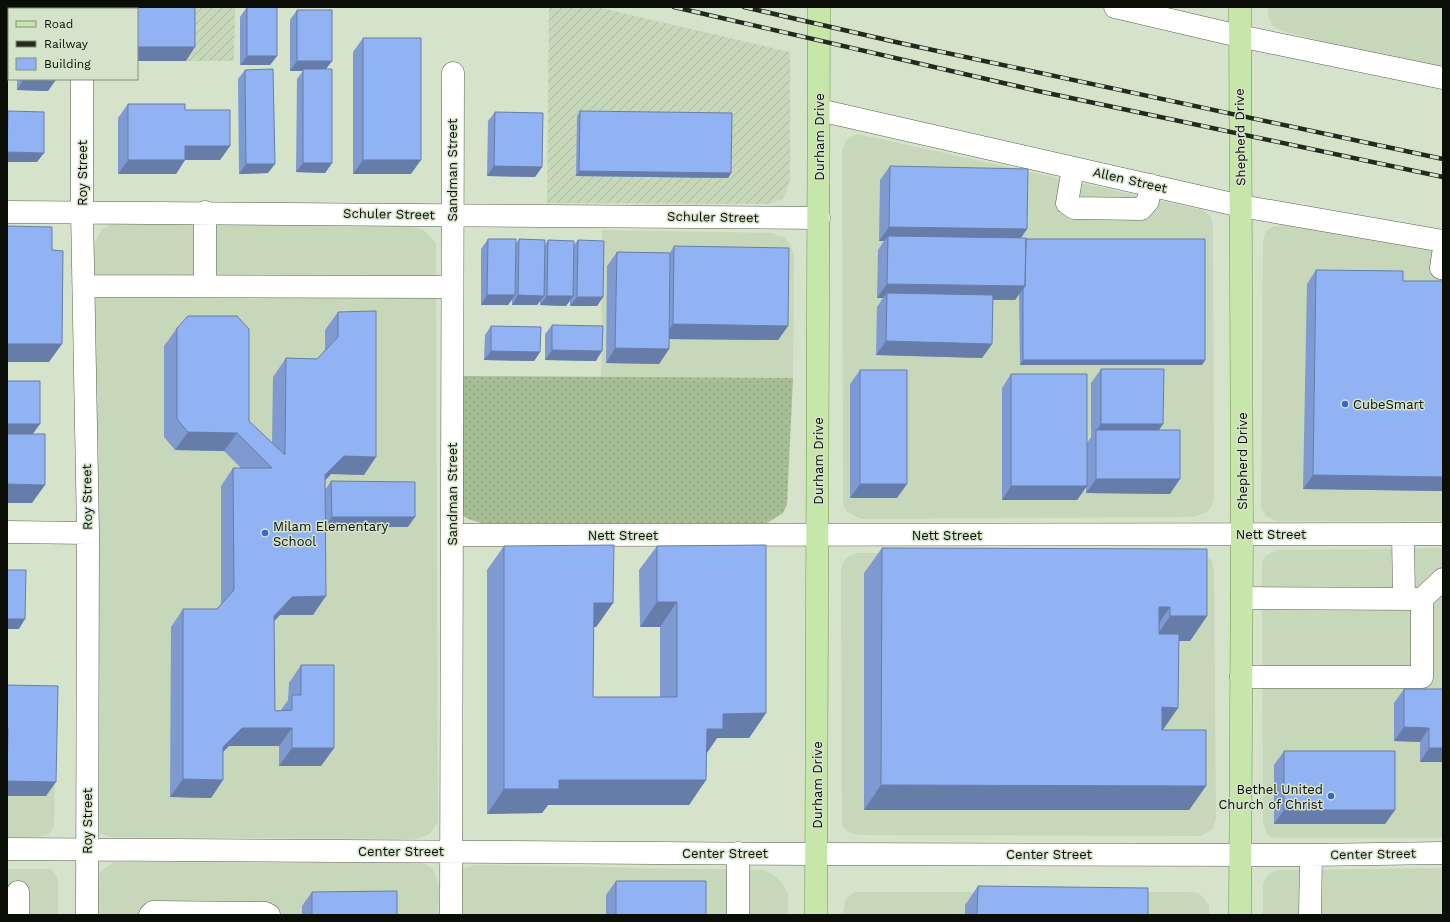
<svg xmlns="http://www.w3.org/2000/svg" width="1450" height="922" font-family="'Work Sans',sans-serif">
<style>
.built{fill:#c7d8ba}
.industrial{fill:url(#industrial-furrows)}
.grass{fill:url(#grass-dots)}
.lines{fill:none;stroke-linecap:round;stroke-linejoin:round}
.minor-casing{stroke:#56624d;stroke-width:23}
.major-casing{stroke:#6c904c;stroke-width:23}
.minor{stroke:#fff;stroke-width:22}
.major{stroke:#c7e6aa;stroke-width:22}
.rail-casing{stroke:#24291f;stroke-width:4.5}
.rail{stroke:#d6e3cb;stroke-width:3;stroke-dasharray:9;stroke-linecap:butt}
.wall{fill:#7e9ad1}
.shaded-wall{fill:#667daa}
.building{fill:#92b3f3;stroke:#667daa}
.poi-dot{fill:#3567d6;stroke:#d6e3cb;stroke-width:1.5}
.labels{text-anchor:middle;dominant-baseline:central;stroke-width:3;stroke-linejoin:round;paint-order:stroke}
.street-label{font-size:13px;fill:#0a0e06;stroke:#d6e3cb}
.poi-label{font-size:13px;fill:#0a0e06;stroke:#d6e3cb;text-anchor:start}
</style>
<defs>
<pattern id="industrial-furrows" width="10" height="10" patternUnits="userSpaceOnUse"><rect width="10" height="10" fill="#c7d8ba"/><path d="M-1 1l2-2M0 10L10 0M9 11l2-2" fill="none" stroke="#aab89e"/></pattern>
<pattern id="grass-dots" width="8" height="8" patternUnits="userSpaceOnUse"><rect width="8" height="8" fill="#a6bd95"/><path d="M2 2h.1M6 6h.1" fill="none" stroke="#8ea17f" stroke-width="1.8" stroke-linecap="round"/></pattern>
</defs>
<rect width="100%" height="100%" fill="#d6e3cb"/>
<path class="built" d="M1268,7H1443V71L1281,31L1272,25L1268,15Z
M858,134L1203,210L1211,217L1213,228L1214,497L1212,507L1205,513L1194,517L861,519L846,511L843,504L842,151L845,142L849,137Z
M115,222L406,225L424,230L436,243L438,822L430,834L417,839L110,837L99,833L94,821L93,245L102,229Z
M1285,225L1443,251V521H1276L1266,516L1261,507L1263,242L1265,232L1272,227Z
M602,230L772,233L783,237L790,243L794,256L793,378L601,377Z
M1443,548V838H1279L1270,837L1266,832L1263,822L1262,565L1263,559L1269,554L1279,550Z
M857,553H1199L1212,560L1214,572L1216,818L1212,830L1200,836L858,835L848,832L842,826L841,571L843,562L848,557Z
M7,693L56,694L54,827L49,834L40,837H7Z
M114,862L423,863L432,868L436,876L439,889L438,915H94L97,877L101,871Z
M475,865L763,870L773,875L782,883L788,893V915H459L458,877L463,869Z
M1443,868V915H1263V883L1269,874L1277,870Z
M7,869H49L55,873L58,879V915H7Z
M856,892H1190L1198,893L1204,898L1209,906V915H843L845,901L849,896Z"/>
<path class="industrial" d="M95,7H235L234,61H137V9H95Z
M549,7H597L790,52V179L787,190L782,199L769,204L547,203Z"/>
<path class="grass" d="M458,376L793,378L787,504L783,513L767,523H481L468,519L461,514Z"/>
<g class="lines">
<g class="minor-casing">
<path id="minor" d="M74,7V9
M1115,7L1239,36L1443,78
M82,79V211L88,533L87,915
M819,110L1241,206L1443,241
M1073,168L1067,203L1074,208L1141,209L1148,201L1151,185
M7,212L819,218
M205,212V286
M1441,268L1443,254
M84,286L452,287
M7,532L88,533
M1403,534L1404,599
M452,535L1443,534
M1422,599L1443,579
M1241,677H1422V599L1242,598
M7,849L816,854L1311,855L1443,853
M18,892V915
M150,915L153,912L265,913L269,915
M451,915L453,73
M738,915V853
M1310,915L1311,855"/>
</g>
<g class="major-casing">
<path id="major" d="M1240,7L1242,534L1240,915
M816,915L819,7"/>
</g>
<use href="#minor" class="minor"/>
<use href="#major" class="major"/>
<g class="rail-casing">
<path id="rail" d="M674,7L1038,91L1443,177
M744,7L900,43L1443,159"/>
</g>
<use href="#rail" class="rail"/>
</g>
<path class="wall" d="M117,7H195L186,61L137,9H117Z
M247,7L277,56L270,65H240V17Z
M297,10L332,61L326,69L332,163L325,173L296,172L297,79L303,71H290V20Z
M363,38L411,174H353V52Z
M245,70L268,173L239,174L238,79Z
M17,79H55V81L48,91L17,90Z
M128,104L185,110L230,146L220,160H185L176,174H118V118Z
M580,111L731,173L728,178L576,176L577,116Z
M495,112L542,167L535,177L487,176L488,121Z
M890,166L1027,229L1021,238L1026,239L1205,360L1202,365H1020L1019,294L1015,300H993L992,344L982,358L876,355L877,307L883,298H877L878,250L884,241H879L880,180Z
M488,239L515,245L519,239L545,245L548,240L574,245L578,240L603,297L597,306H570V301L566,306L540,305V301L537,305H512V300L508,305H481V249Z
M674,246L788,326L778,340L669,339V349L659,364L606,363L607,266L617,252L670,253Z
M1316,270L1403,281L1443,491L1303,489L1307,284Z
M338,312L364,475L331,474L325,481V490L331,481L408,527H325L313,615H280L274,621L275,711L281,710L288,700L289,683L301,665L334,748L321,766H279V746H229L223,752V780L211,798L170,797L171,627L183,609H217L221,604V486L233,468H241L224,451L175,450L164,437V346L177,328L249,421L272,443L273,377L286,358L317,359L325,350V330Z
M552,325L596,361L545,360V334Z
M491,326L540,352L534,361L484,360L485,335Z
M1101,369L1163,424L1159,430L1170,494L1086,493V487L1077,500H1002V388L1011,374L1087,443L1091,437V383Z
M860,370L897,498H850V384Z
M504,546L613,603L596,627H594L593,697H660V627H640L639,570L657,546L766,713L749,738H717L707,753L706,780L689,805H548L542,813L487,814V570Z
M882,548L1207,549V616L1190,641H1179L1178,708L1163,730L1206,786L1189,810H864V573Z
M7,685L46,796H7Z
M1404,689H1443V762H1420V742L1394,741V703Z
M1284,751L1395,810L1385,824H1274V765Z
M616,881L706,915H606V895Z
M978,886L1148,915H965V905Z
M312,892L397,915H302V906Z"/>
<path class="shaded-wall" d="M7,24H9V42H7Z
M137,47H195L186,61H137Z
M247,56H277L270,65H240Z
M297,61H332L325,70L303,69V71H290Z
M23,80L55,81L48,91L17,90Z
M185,146H230L220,160H175Z
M7,152L44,153L37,162H7Z
M128,160H185L176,174H118Z
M363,160H421L411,174H353Z
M303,163H332L325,173L296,172Z
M246,164H275L268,173L239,174Z
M494,166L542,167L535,177L487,176Z
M579,171L731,173L728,178L576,176Z
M889,227L1027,229L1017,243L888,236L884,241H879Z
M887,284L1025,286L1015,300L886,298L887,293L883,298H877Z
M487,295H515L508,305H481Z
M518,295L544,296L537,305H512Z
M547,296H573L566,306L540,305Z
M577,297H603L597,306H570Z
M673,324L788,326L778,340L663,339Z
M886,341L992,344L982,358L876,355Z
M7,344H62L49,362H7Z
M615,348L669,349L659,364L606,363Z
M552,350L602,351L596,361L545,360Z
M491,351L540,352L534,361L484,360Z
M1023,360H1205L1202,365H1020Z
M7,424H40L30,438H7Z
M1101,424H1163L1153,438L1096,431Z
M188,432L237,433L224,451L175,450Z
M344,456L376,457L364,475L331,474L312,493L325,475Z
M1313,475L1443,477V491L1303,489Z
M1096,479H1180L1170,494L1086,493Z
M7,484L45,485L32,503H7Z
M860,484H907L897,498H850Z
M1011,486H1087L1077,500H1002Z
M332,517H415L408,527H325Z
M326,596L313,615H280L261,634L274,616L292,597Z
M657,602H677L660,627H640Z
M594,603H613L596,627H576Z
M1159,607H1170L1153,632Z
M1170,616H1207L1190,641H1153Z
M7,619H25L19,629H7Z
M1162,707L1178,708L1161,732Z
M766,713L749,738H717L706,754L707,729L723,714Z
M1404,727L1429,728L1420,742L1394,741Z
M242,728H292L279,746H229L210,765L223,747Z
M292,748H334L321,766H279Z
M1429,748H1443V762H1420Z
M183,779L223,780L211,798L170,797Z
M559,780H706L689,805H548L542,813L487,814L504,789Z
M7,781L56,782L46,796H7Z
M881,785L1206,786L1189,810H864Z
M1284,810H1395L1385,824H1274Z"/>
<path class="building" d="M7,7H49V9H9V24H7Z
M127,7H195V47H137V9H127Z
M247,7H277V56H247Z
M297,10H332V61H297Z
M363,38H421V160H363Z
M273,69L275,164H246L245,70Z
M303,69H332V163H303Z
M23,79H55V81L23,80Z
M128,104H185V110H230V146H185V160H128Z
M8,111L44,112V153L7,152Z
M580,111L732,113L731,173L579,171Z
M495,112L543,113L542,167L494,166Z
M890,166L1028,169L1027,229L889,227Z
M7,226L52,227V250L63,251L62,344H7Z
M888,236L1026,238L1025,286L887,284Z
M488,239H516L515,295H487Z
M519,239L545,240L544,296L518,295Z
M1026,239H1205V360H1023V289L1025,286Z
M548,240L574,241L573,296H547Z
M578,240L604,241L603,297H577Z
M674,246L789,248L788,326L673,324Z
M617,252L670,253L669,349L615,348Z
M1316,270L1403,271V281H1443V477L1313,475Z
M887,293L993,295L992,344L886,341Z
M376,311V457L344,456L325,475L326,596L292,597L274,616L275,711L292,710V695H301V665H334V748H292V728H242L223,747V780L183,779V609H217L234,590L233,468H272L237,433L188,432L177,419V328L188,316H237L249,329V421L285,455L286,358L317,359L338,337V312Z
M552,325L603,326L602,351L552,350Z
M491,326L541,327L540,352L491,351Z
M1101,369H1164L1163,424H1101Z
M860,370H907V484H860Z
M1011,374H1087V486H1011Z
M7,381H40V424H7Z
M1096,430H1180V479H1096Z
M7,434H45V485L7,484Z
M331,481L415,482V517H332Z
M614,545L613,603H594L593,697H677V602H657V546L766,545V713L723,714V729H707L706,780H559V789H504V546Z
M882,548L1207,549V616H1170V607H1159V634H1179L1178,708L1162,707V730H1206V786L881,785Z
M7,570H26L25,619H7Z
M7,685L58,686L56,782L7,781L8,728H7Z
M1404,689H1443V748H1429V728L1404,727Z
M1284,751H1395V810H1284Z
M616,881H706V915H616Z
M978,886L1148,888V915H977Z
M397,891V915H312V892Z"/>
<g class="poi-dot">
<circle cx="1345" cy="404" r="4"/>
<circle cx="265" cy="533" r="4"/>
<circle cx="1331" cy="796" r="4"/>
</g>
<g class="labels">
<g class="street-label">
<text transform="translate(819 137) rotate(-90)">Durham Drive</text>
<text transform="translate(1240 137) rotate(-91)">Shepherd Drive</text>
<text transform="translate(452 170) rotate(-90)">Sandman Street</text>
<text transform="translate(82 173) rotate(-90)">Roy Street</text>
<text transform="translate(1130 180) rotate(13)">Allen Street</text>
<text transform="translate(389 214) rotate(1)">Schuler Street</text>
<text transform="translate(713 217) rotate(1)">Schuler Street</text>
<text transform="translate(818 461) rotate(-90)">Durham Drive</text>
<text transform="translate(1242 461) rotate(-90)">Shepherd Drive</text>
<text transform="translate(452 494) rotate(-90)">Sandman Street</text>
<text transform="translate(87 497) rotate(-91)">Roy Street</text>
<text x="1271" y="534">Nett Street</text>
<text x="623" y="535">Nett Street</text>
<text x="947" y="535">Nett Street</text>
<text transform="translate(817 785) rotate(-90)">Durham Drive</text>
<text transform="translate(87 821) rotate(-90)">Roy Street</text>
<text x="401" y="851">Center Street</text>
<text x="725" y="853">Center Street</text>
<text x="1049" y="854">Center Street</text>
<text transform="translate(1373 854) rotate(-1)">Center Street</text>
</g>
<g class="poi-label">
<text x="1353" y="404">CubeSmart</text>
<text x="273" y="526">Milam Elementary<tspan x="273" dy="15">School</tspan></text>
<text x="1323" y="789" text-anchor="end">Bethel United<tspan x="1323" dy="15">Church of Christ</tspan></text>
</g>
</g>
<rect width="1450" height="922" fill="none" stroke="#0a0e06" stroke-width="16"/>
<rect x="8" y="8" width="130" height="72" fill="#d6e3cb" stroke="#848e7c"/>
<rect x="16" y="21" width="20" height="6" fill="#c7e6aa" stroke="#848e7c"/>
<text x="44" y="28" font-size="12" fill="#0a0e06">Road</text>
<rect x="16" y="41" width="20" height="6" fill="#24291f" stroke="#848e7c"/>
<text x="44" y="48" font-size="12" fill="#0a0e06">Railway</text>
<rect x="16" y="58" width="20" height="12" fill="#92b3f3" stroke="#848e7c"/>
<text x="44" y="68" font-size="12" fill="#0a0e06">Building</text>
</svg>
